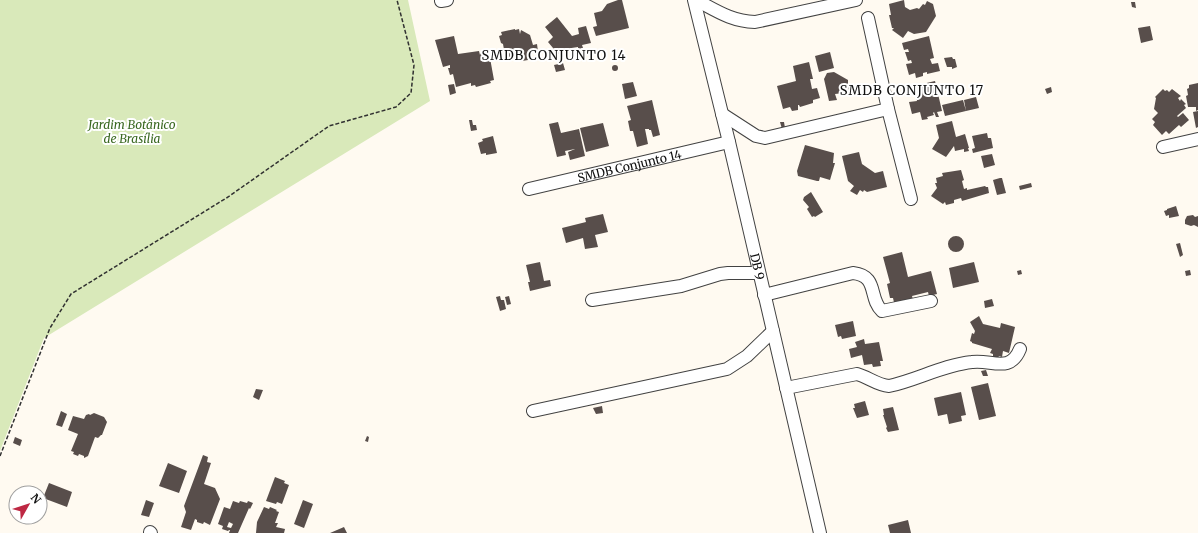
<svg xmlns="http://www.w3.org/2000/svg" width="1198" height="533" font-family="Merriweather,serif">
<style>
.green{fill:#d9e9ba}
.building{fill:#584e4b;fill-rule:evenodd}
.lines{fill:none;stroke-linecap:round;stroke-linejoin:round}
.minor-casing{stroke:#424242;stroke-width:14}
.path{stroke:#313131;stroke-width:1.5;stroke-dasharray:4 2;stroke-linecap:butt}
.minor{stroke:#fff;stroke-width:12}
.labels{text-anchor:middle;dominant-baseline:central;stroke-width:4;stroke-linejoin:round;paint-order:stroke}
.park-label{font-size:12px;font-style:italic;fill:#38671f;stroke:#fff}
.street-label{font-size:12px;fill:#0f0f0f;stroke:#fff}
.neighbourhood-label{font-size:13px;letter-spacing:1px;fill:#0f0f0f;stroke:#fff}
</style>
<rect width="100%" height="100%" fill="#fffaf1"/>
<path class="green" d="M0,0H408L430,101L44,338L0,451Z"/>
<path class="building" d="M618,0H622L629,28L596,36L593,27L597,26L594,13L602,11L607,4Z
M904,0L905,7L910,10L917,8L919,9L923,4L925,5L927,1L933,4L936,16L926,32L914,34L908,31L903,38L892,30L894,28H892L889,15H891L889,4Z
M1131,2H1135L1136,8L1132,7Z
M557,17L572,36L579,34L578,28L586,26L591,43L582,45L583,48L578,49V47L565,49L558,54L548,42L553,37L545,27Z
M1150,26L1153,40L1141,43L1138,28Z
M515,29V30L519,29L520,34L521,30L530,35L533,45L537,44L538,52L527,54L528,60L516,62L515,59L506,61L503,44L501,43L499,36L502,35L501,32Z
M454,36L458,54L479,51L480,55L481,53L487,57L486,59L490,58L494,80L490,81L491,83L476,87L475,85L471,86V83L456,87L453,74L450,75L448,68H450V65L443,67L435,40Z
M929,36L934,58L930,59L932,64L938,63L940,71L927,74V72L923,73V76L916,78L915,73L909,75L906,64L912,63L911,60L908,61L905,52H909L908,49L904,50L902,43Z
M830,52L834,68L819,72L815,56Z
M952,57L953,59H955L957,67L952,69V67H947L944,58Z
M809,62L813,79H810L812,89L817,88L820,98L813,100V103L800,107L799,105H798V110L792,111L790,107L783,109L777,86L796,81L793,66Z
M563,63L565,70L556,72L554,65Z
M612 68a3 3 0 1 1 6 0a3 3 0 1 1-6 0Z
M834,72L848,80V84L851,86L847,92L843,89L844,93L835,94L837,100L829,101L824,79L827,73Z
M935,81L942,111L937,112L939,117H936L934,112L933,113L934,115L927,117L928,119L922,120L920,112L912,114L909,102L917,101L914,86Z
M633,82L637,96L625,99L622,84Z
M1198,83V110L1196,111V107H1188L1186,96L1188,95L1187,89L1189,88V85Z
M454,84L456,93L450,95L448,85Z
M1051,87L1052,92L1047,94L1045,89Z
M1163,89L1165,91L1167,90L1169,92L1172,89L1181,96L1178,98L1180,101L1181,99L1186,104L1184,105L1186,108L1177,116L1178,117L1183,113L1189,120L1181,127L1179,125L1169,134L1166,131L1162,135L1153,125L1155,122L1152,119L1158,113L1154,109L1156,98L1155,97Z
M976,97L979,108L966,111L964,100Z
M652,100L660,135L653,137L651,130H649V129H645L648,144L637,147L633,131H630L628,121L631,120L627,106Z
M963,100L966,111L945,116L942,105Z
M1198,111V127L1196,128L1193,112Z
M469,120H472L473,125H476L477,130L471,131Z
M952,121L956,137L965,134L969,148H968L969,151L964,152V149L955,151L954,146L946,157L932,149L939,138L936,125Z
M558,122L561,133L579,129L585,156L570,160L568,152L575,149L565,151L566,155L557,157L549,124Z
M780,122H784L785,128L782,129Z
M603,123L609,146L586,152L580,128Z
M987,133L988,138H991L993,148L973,153L972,149L975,148L972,136Z
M493,136L497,153L486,155V153L481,154L478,143L483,141L482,139Z
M805,145L834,153L833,163H835L830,180L820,177L819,181H817L798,176L797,171Z
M859,152L862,164L875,173L883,171L887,187L867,192L864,190L863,192L860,190L857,195L850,191L854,186L848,181L842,156Z
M992,154L995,165L984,168L981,156Z
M961,170L964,180L962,181L964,189L967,188V190L985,186L986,187H988L989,193L962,201L961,198L954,200V203L946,205L945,202L943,204L931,196L937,188L935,183H937L936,178L943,176L942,173Z
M1000,178H1002L1006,193L997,195L993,180Z
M1031,183L1032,187L1020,190L1019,186Z
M811,192L823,212L815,217L814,216L812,217L807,209L809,207L803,200L804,197Z
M1176,206L1179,216L1169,218V215L1166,216L1164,211L1167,210V209Z
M603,214L608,232L595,235L598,247L585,249L583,238L566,243L562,228L586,222L585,218Z
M1193,215L1195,217L1198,216V227L1194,225L1191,226L1185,224V220L1187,216Z
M948 244a8 8 0 1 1 16 0a8 8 0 1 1-16 0Z
M1180,243L1183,255L1180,257L1176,244Z
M902,252L908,277L931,271L937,294L929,296L928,292L912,296L915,306L896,311L893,298H890L887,284L890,283L883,257Z
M540,262L544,281L550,280L551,286L530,291L528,282H530L526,265Z
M974,262L979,282L953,288L949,268Z
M1021,270L1022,274L1018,275L1017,271Z
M1190,270L1191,275L1186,276L1185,271Z
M500,296L501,300H504L506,309L500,311L496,297Z
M509,296L511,304L507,305L505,297Z
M992,299L994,306L985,308L984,301Z
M979,316L983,324L1000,328L1001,323L1015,327L1009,353L1003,351L1002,357L999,356L998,358L993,357V354L990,353L992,349L972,343V342L970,341L972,333L974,334L975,331L970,322Z
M853,321L856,336L842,339L841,336L838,337L835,325Z
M864,339L865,344L879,342L883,361H880L881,366L873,367L872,364L864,365L862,355L851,358L849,349L857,347L855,342Z
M986,370L988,376H983L981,371Z
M988,383L996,416L979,420L971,387Z
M256,389L263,390L259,400L253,397Z
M961,392L966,415L961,416L962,421L949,424L947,414L938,416L934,398Z
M865,401L869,415L857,418L853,408H855L854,404Z
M602,406L603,413L596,414L593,408Z
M893,407L899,430L888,432L886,428L887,427L883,415H884L883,409Z
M61,411L67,414L62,427L56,425Z
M94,413L104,417L107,422L102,435H101L98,438L95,437L88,456L84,458V456L79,454L78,456L73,454L74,452L71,451L78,434L68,430L73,416L84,419L86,415L89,414L90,415Z
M367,436L369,437L368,442L365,441Z
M15,437L22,440L20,446L13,443Z
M203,455L208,457L207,462L211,463L204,484L215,488L220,499L210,525L204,522L203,524L197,522V520L195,519L191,530L181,527L186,512L184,506Z
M168,463L187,471L179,493L159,486Z
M275,477L285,481L284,483L289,485L282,504L277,502L276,504L266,501Z
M49,483L72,492L67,507L43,498Z
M146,500L154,503L149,517L141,515Z
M303,500L313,504L304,528L294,524Z
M233,501L239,503L240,501L247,503L248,501L253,503L250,509L249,508L238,533H229L230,530H229L228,531L222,529L223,526L218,524L224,507L230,509ZM229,522L233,524L231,528L227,527Z
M264,507L269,509L270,507L277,510L276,511L279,512L275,523H278L276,527L285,529L284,533H256L257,522Z
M908,520L911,533H890L888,525Z
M344,527L347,533H330Z"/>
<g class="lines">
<g class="minor-casing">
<g id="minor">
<path id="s1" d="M694,0L729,142L820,533"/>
<path d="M696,0C717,11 731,21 755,22L856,0"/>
<path d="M441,1L447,0"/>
<path d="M888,109L911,199"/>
<path d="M722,114L756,136L765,138L888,109L868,18"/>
<path d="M1163,147L1198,139"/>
<path id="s2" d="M529,189L729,142"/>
<path d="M764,295L853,273C879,276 868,298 882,311L931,301"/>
<path d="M592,300L681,286L720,274L728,273H759"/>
<path d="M786,388L857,374C868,377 877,385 889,386C917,380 943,365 972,362C991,359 1010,374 1020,349"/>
<path d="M533,411L727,369L747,356L773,331"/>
<path d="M150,532L151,533"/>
</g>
</g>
<path class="path" d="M0,456L50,328L71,294L228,197L329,126L396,107L411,93L414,65L397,0"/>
<use href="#minor" class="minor"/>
</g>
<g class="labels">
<g class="park-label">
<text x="132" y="124">Jardim Botânico<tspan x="132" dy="14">de Brasília</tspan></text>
</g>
<g class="street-label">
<text stroke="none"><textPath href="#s2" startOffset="103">SMDB Conjunto 14</textPath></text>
<text stroke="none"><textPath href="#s1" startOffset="274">DB 9</textPath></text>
</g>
<g class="neighbourhood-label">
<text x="554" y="55">SMDB CONJUNTO 14</text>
<text x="912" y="90">SMDB CONJUNTO 17</text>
</g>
</g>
<g transform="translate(28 505) rotate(51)"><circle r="19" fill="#ffffff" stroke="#9f9f9f"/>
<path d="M0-3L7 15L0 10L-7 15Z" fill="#be2843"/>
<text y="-6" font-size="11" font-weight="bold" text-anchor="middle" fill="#0f0f0f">N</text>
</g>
</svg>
